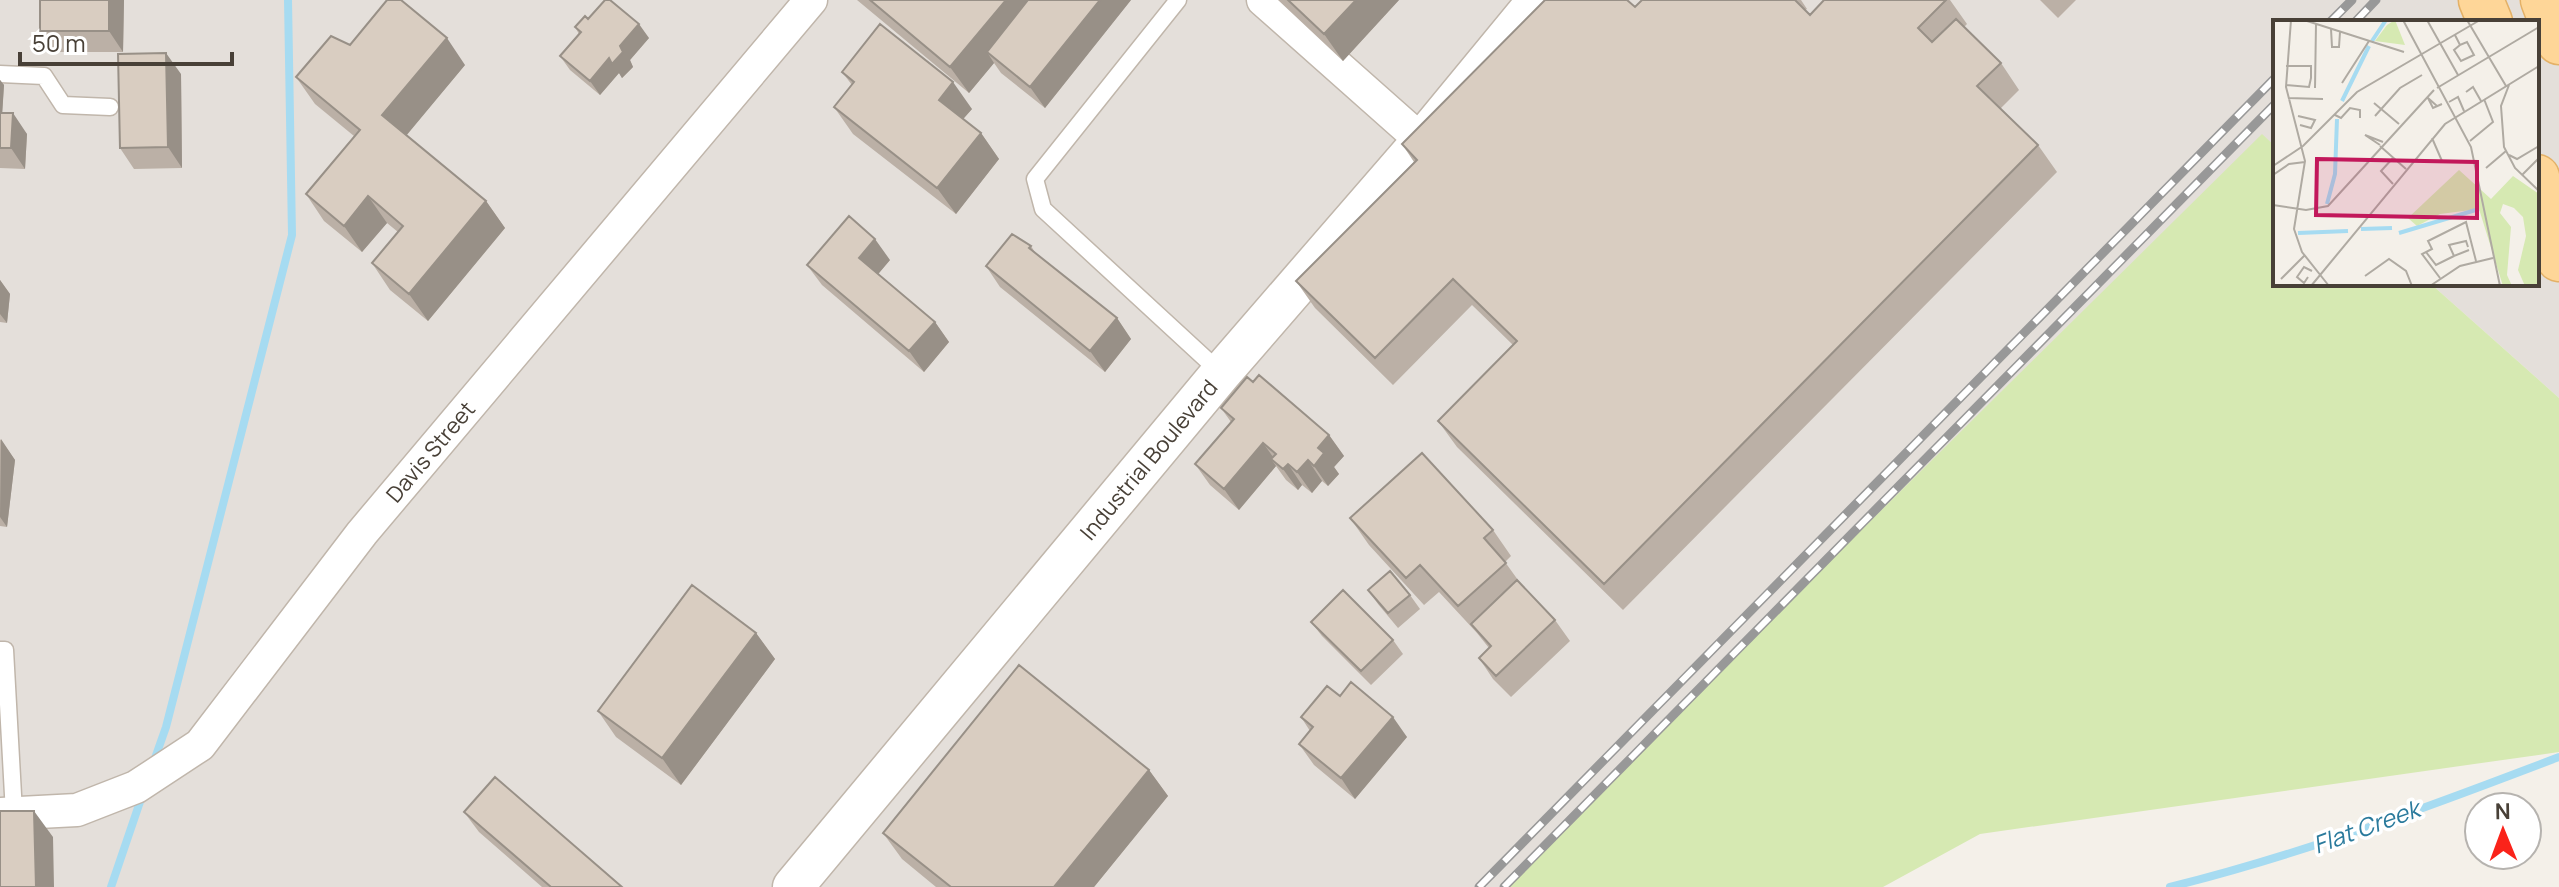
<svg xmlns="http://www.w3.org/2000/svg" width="2559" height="887" font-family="Manrope,sans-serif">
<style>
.industrial{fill:#e4dfda}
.green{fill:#d6e9b2}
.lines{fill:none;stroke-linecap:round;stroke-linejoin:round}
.stream{stroke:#a6dbf1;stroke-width:8}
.service-casing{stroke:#c0b6ab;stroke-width:19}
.minor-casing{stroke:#c0b6ab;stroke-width:35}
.tertiary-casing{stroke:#c0b6ab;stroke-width:43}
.primary-casing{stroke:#e4b167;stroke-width:47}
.service{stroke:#fff;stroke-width:16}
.minor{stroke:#fff;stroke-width:32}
.tertiary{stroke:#fff;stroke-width:40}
.primary{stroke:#fed698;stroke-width:44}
.rail-casing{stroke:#989898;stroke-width:9}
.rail{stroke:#fff;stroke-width:6;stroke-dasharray:18;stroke-linecap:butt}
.wall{fill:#bbb0a6}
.shaded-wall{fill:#989087}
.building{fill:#d9cdc1;stroke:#989087;stroke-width:2}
.labels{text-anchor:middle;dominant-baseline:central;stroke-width:7;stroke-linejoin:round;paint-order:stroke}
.street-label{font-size:22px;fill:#484037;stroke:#fff}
.water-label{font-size:24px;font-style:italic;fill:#2a7a9c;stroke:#fff}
.inset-river{fill:none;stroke:#a6dbf1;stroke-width:4}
.inset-road{fill:none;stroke:#afaaa2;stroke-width:2}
.view{fill:#c2185b;fill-opacity:0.15;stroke:#c2185b;stroke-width:4}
.inset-edge{fill:none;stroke:#484037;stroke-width:4}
</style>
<rect width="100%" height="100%" fill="#f4f0e9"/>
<path class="industrial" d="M0,0H2559V398L2431,284H2537V22H2275V146L2262,135L1500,887H0Z"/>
<path class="green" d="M2262,134L2275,146V284H2431L2559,398V752L1980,834L1883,887H1500Z"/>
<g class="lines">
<path class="stream" d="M154,761L166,727L292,235L288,0
M111,887L143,793
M2170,887C2303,854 2431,806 2559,757"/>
<g class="service-casing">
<path id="service" d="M1178,0L1035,179L1043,209L1221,373
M0,74L44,76L63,105L110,107
M0,650H5L14,813"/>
</g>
<g class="minor-casing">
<g id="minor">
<path d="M1263,0L1422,141"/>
<path id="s1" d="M0,814L77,810L136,787L200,745L362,533L811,0"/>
</g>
</g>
<g class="tertiary-casing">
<g id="tertiary">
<path id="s2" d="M793,887L1221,373L1422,141L1538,0"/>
</g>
</g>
<g class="primary-casing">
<path id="primary" d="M2481,0L2490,22
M2543,0L2559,42
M2537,177L2559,259"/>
</g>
<use href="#service" class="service"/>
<use href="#minor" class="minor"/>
<use href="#tertiary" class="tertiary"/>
<use href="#primary" class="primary"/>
<g class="rail-casing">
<path id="rail" d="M2330,22L2352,0
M2355,22L2376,0
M1479,887L2275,78
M1504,887L2275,104"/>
</g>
<use href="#rail" class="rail"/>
</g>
<path class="wall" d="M40,0H124L123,52H55L40,31Z
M857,0H1131L1045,108L1001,73L994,63L969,93Z
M1278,0H1399L1343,61Z
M1642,0H1801L1807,9L1805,10L1810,15L1824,0H1950L1967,24L1964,27L2001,63L2019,90L2000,109L2038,145L2057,172L1623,610L1457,447L1438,421L1513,345L1472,305L1393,385L1315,308L1296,281L1414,162L1402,144L1635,7Z
M2040,0H2076L2058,18Z
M588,19L649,38L630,60L633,67L622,78L619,73L600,95L570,70L560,56L579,34L575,27Z
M350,45L465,65L406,135L486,201L505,228L428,321L390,290L372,263L398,232L387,223L362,252L324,221L306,194L354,136L315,104L296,77Z
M842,72L972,109L963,119L981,133L999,159L956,214L853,134L834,107L852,85Z
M181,74L182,168L134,169L120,148Z
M0,80L4,85L2,113L27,134L25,169L0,168Z
M1031,246L1036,254L1117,318L1131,339L1105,372L1000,287L986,266Z
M890,260L878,274L935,322L949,342L924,372L822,285L807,265Z
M0,280L10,294L7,323L0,322Z
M1221,408L1329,435L1344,456L1334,467L1339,474L1328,486L1322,481L1312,493L1302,485L1298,490L1286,480L1276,466L1239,510L1210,485L1195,464L1231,422Z
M0,439L15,460L7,527L0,526Z
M1350,518L1493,530L1511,556L1505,562L1523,587L1555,620L1570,641L1511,697L1493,679L1479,658L1489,648L1477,633L1439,592L1424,605L1369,545Z
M1368,590L1410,595L1420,609L1398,628L1378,604Z
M1311,622L1393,640L1403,654L1371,685L1322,636Z
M756,633L775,659L681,785L616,737L598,711Z
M1340,696L1407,737L1355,799L1314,765L1299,744L1310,731L1301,717Z
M1149,770L1168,796L1094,887H936L902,859L883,833Z
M464,812L622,887H542L479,832Z"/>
<path class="shaded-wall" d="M109,0H124L123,52L109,31Z
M1006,0H1034L987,52L994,63L969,93L950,67Z
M1100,0H1131L1045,108L1030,87Z
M1356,0H1399L1343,61L1324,34Z
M639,24L649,38L630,60L633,67L622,78L619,73L600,95L590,81Z
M447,38L465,65L401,142L382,115Z
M166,53L181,74L182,168L168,147Z
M0,80L4,85L1,133L0,131Z
M953,82L972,109L957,126L939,100Z
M13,113L27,134L25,169L11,148Z
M981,133L999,159L956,214L937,188Z
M368,196L387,223L362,252L344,226Z
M486,201L505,228L428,321L409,294Z
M875,239L890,260L874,279L859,258Z
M0,280L10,294L7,323L0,314Z
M1117,318L1131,339L1105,372L1090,351Z
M935,322L949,342L924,372L909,351Z
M1329,435L1344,456L1334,467L1339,474L1328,486L1314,466L1318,448Z
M1,439L15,460L7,527L0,517Z
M1263,443L1278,464L1271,459L1276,466L1239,510L1224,489Z
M1308,460L1322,481L1312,493L1297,472Z
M1288,464L1302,485L1298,490L1283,469Z
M756,633L775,659L681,785L662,758Z
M1393,717L1407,737L1355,799L1341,778Z
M1149,770L1168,796L1094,887H1054Z
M34,811L53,837L54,887H36Z"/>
<path class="building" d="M40,0H109V31H40Z
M387,0H401L447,38L382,115L486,201L409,294L372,263L403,226L368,196L344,226L306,194L360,130L296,77L331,36L350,45Z
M605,0H610L639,24L620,46L623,52L612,64L609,58L590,81L560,56L581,32L575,27L585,16L588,19Z
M870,0H1006L950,67Z
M1028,0H1100L1030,87L987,52Z
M1288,0H1356L1324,34Z
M1545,0H1627L1635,7L1642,0H1795L1810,15L1824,0H1946L1918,28L1932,42L1956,19L2001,63L1977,86L2038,145L1604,584L1438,421L1517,341L1453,279L1375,358L1296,281L1417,160L1402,144Z
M880,24L953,82L939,100L981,133L937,188L834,107L854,82L842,72Z
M166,53L168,147L120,148L118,54Z
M0,113H13L11,148H0Z
M849,216L875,239L859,258L935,322L909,351L807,265Z
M1012,234L1031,246L1029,248L1117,318L1090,351L986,266Z
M1259,375L1329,435L1318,448L1324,453L1314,466L1308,460L1297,472L1288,464L1283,469L1271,459L1276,454L1263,443L1224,489L1195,464L1234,419L1221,408L1247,377L1253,382Z
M1422,453L1493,530L1484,538L1506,563L1458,606L1420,565L1406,578L1350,518Z
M1390,571L1410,595L1388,613L1368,590Z
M1517,580L1555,620L1496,676L1479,658L1491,646L1471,624Z
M692,585L756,633L662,758L598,711Z
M1343,590L1393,640L1361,671L1311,622Z
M1019,665L1149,770L1054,887H951L883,833Z
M1351,682L1393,717L1341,778L1299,744L1313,727L1301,717L1327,686L1340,696Z
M495,777L622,887H551L464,812Z
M0,811H34L36,887H0Z"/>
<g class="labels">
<g class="street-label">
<text stroke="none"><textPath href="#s1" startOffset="590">Davis Street</textPath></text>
<text stroke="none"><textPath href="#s2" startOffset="556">Industrial Boulevard</textPath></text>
</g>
<g class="water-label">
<text transform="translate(2366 826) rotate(-20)">Flat Creek</text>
</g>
</g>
<g transform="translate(2273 20)">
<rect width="266" height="266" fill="#f4f0e9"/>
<path d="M122,0L132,25L102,21L114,5ZM186,150L218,179L240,156L266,174V266H252L245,250L253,216L250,197L241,188L230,184L227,193L238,207L234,255L239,266H230L206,189L167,194L144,206L135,198Z" fill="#d6e9b2"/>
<path class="inset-river" d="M99,21L113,0M69,81L96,26M54,184L62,154L64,99M88,209L119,208M25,213L75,211M126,213L206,189"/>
<path class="inset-road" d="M18,0L13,67L32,141L21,209L29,232L56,266M31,0L131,32M130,0L198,127L227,266M154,0L185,55M194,0L233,66M58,9L59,27H66L67,12M182,15L187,25L194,22L201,35L188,41L181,30L187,25M69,63L96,21M13,65L36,67L38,58V46H13M236,65L228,86L231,127L242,148L266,171M42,68L43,4M164,68L266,7M193,72L200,67L208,81M15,78L50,79M176,82L185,77L191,91M101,83L126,104M164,86L155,78L160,88L169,84M62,95L68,98L77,88L87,90V98M25,96L42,100L38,108L27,105M102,96L127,68L149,55M159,118L169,141M197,121L220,102L211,79M107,125L92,115L110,122M107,126L133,149M236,135L244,139L266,126M120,138L108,151L120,164M0,146L30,126L84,72L207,0M213,148L233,131M0,155L16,144L32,142M249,155L266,138M0,185L33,190L55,186L161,70M195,227L193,221L176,225L181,236L196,230M153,232L163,245L181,236M92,256L116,239L133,251L139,266M35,257L31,263L24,257L31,247L39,251M167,258L149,234L159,229L155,221L193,202L203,241M8,259L31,236M38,266L172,104L266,46M157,266L187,246L220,238"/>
<path class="view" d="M44,139L204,142V198L43,195Z"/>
<rect width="266" height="266" class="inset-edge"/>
</g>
<g transform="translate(2503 831) rotate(359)"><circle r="38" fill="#ffffff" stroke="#b6b3af" stroke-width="2"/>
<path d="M0-6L14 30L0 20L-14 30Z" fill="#fa231a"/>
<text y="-12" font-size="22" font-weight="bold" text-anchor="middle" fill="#484037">N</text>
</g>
<path d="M20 52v12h212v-12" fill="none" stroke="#484037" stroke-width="4"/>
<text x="32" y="52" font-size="24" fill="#484037" stroke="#ffffff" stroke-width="6" paint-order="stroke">50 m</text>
</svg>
